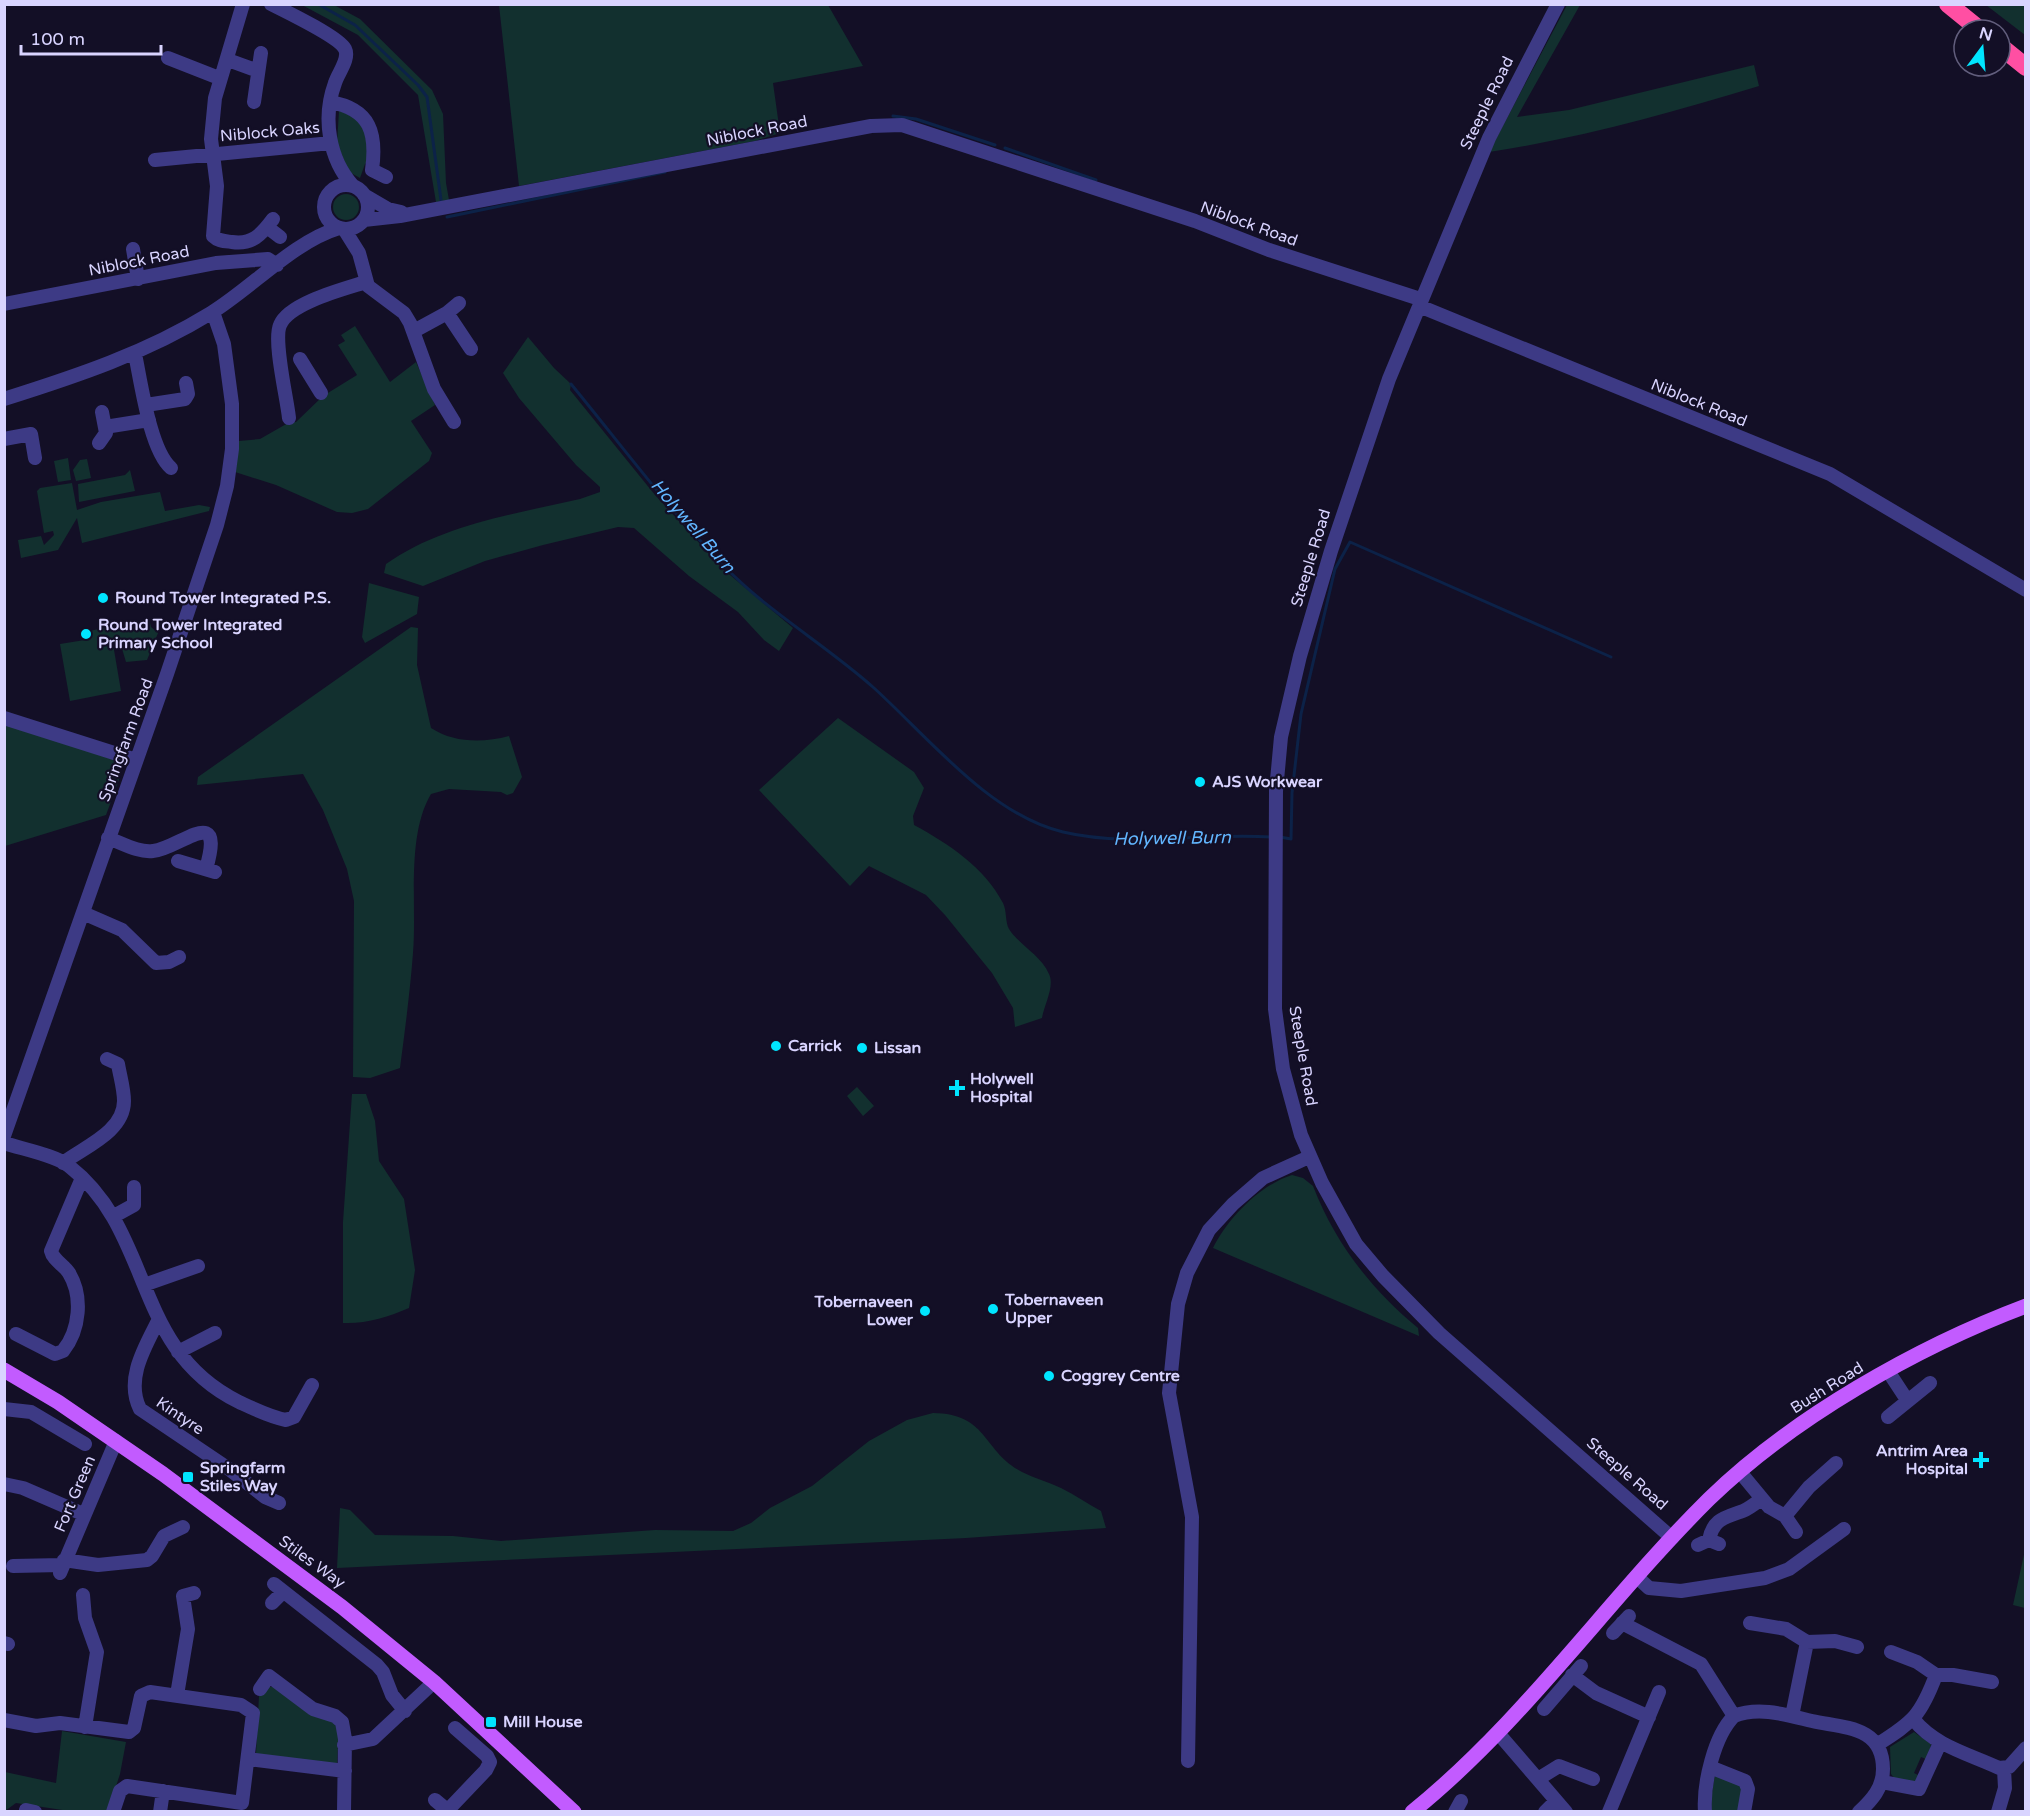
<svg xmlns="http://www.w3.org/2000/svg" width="2030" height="1816" font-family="'Varela Round',sans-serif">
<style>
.green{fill:#12302f}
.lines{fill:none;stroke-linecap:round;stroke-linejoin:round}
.stream{stroke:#0c2248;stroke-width:3}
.minor{stroke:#3d3a85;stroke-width:14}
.major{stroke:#c25bff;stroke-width:15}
.highway{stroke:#ff4fa3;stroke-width:18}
.poi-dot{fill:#00e5ff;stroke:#130f26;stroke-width:2}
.labels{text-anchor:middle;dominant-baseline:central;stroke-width:4.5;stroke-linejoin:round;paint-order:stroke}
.street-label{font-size:16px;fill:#d9d4ff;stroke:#130f26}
.poi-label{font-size:16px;font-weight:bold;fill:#d9d4ff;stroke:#130f26;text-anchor:start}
.water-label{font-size:18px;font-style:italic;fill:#62b6ff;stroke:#130f26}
</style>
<rect width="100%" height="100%" fill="#130f26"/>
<path class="green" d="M302,5H334L360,19L432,90L443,114L446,183L449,200L436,202L418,95L358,35Z
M499,5H828L863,66L773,83L780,133L755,141L519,186Z
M1567,5H1580L1517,117L1569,110L1754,65L1759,86C1670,113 1581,138 1489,152Z
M1986,5H2025V35Z
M339,111C366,117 367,137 370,160L365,164L360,178L349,172L337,143Z
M333 207a13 13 0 1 1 26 0a13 13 0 1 1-26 0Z
M355,326L390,382L416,362L435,405L411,421L432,453L429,461L368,509L352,513L337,512L276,485L235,472L239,441L260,439L288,423L296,422L323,396L357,375L338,345L345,341L341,335Z
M528,337L554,368L571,384L570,390L655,495L724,570L793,628L779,651L764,640L738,612L689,576L634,528L618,527L543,545L485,561L423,586L384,573L386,564C441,525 514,514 580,499L600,492V487L576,465L519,398L503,373Z
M68,458L71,480L58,482L54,461Z
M87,459L91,478L76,481L73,470L80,460Z
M130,470L135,491L79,502L78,484L125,475Z
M72,483L77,510L101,502L160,492L165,511L199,505L210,507L209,511L82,543L77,518L58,550L21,558L18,540L41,536L44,545L54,535L53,531L44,533L37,491L40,488Z
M369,583L419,597L417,614L365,643L362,637Z
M149,619L151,627L158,633L147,660L126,662L120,642L113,644L121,691L70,701L60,644L91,639L89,631Z
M411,627L418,628L417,665L431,728C454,743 483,743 509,736L522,777L513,793L507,795L501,792L449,789L431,794C406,836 417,905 413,953C410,992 405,1030 400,1068L370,1078L353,1077L354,901L347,869L323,810L303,774L197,785L198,777Z
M838,718L914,772L924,788L913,816L914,825C949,844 984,867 1003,903C1007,911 1005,922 1009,929C1020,946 1041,955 1049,974C1055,986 1044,1005 1042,1018L1015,1027L1013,1008L992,973L945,915L926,895L869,866L850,886L759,790Z
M4,724L121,762L120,777L106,815L5,846Z
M857,1087L874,1106L863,1116L847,1096Z
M352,1094H366L375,1121L379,1161L404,1199L415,1270L409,1308C388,1317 366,1324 343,1323V1222Z
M1292,1175L1303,1178L1313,1186C1335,1243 1371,1289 1418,1328L1419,1336L1213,1248C1228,1218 1260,1185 1292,1175Z
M933,1413C989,1414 982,1451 1022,1472C1034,1478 1048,1482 1061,1488C1075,1495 1088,1504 1101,1511L1106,1528L966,1538L337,1568L340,1508L350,1510L375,1535L453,1536L501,1541L655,1530L733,1531L751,1523L770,1508L812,1486L869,1441L907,1420Z
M2025,1550V1608L2013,1605Z
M269,1687H277L336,1720L339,1726L337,1765L261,1757L256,1753L259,1696Z
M62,1731L126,1742L120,1774L108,1811H69L16,1803L5,1811V1772L56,1783Z
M1914,1732L1931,1744L1928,1760L1921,1757L1914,1773L1920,1776L1915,1783L1895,1779L1891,1774L1890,1747Z
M1715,1774L1742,1784L1739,1811H1709Z"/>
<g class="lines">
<path class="stream" d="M318,4L355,25L418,85L427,97L441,200
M893,116L916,119L995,145
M1005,148L1096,180
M447,217L665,172
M571,384C622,446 670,511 726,568C770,613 827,646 874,688C928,737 990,815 1063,832C1131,848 1201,832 1271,837
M1280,837L1291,839L1292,793L1301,714L1335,569L1350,542L1611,657"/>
<path class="minor" d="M243,4L215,98L211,139L217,186L213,236C218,241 224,241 232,242C252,245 261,235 273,219
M271,4C285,11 339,37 345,49C350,59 338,73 335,83C322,118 329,159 353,186
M1558,4L1489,138L1389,379L1331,551L1300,656L1281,737L1276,791L1275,1009L1283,1069L1301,1135L1322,1183L1356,1244L1383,1276L1439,1333L1672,1538
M168,58L219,78
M228,60L258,71
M254,102L261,53
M330,102C371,109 377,134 372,170L386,177
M155,160L331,143
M324 207a22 22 0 1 1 44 0a22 22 0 1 1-44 0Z
M364,195L388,209L401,212
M364,220L400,216L871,126L902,125L1195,221L1269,250L1417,298L1424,308L1830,474L2026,590
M267,227L280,237
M344,229L359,253L368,286L404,313L410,323L434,389L454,422
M133,249L138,279
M4,304L216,263L268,259L277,265
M447,313L459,303
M414,331L447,313L471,349
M135,354C141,382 150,450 171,468
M300,359L321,393
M4,399C77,376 146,353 211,313C253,287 293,242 339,228
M146,405L185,399L188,394L186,383
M289,418C287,398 273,341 280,325C289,303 344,289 366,282
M105,427L149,420
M4,439L31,434L35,458
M99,443L106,433L102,412
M4,718L136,760
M108,838C122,843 139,853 153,851C179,849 226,801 206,869
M178,861L215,872
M83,913L122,930L156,963L169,962L179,957
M4,1136L167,674L217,525L227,486L232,449V404L224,344L213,312
M4,1143C22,1149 55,1155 69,1166C155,1233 131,1349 239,1402C254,1409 270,1417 286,1420L294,1417L312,1385
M63,1163C84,1147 124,1132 124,1101C124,1089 120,1076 118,1064L107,1059
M114,1216L134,1205V1187
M144,1285L198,1266
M158,1321C145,1347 125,1379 140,1409L229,1469L265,1497L279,1503
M16,1334L55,1354L63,1351C80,1330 83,1296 69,1273C64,1265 53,1260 51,1251L82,1178
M178,1352L215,1333
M1888,1371L1907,1400
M4,1409L31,1412L85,1444
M1888,1417L1930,1383
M1740,1472L1769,1507L1785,1516L1796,1532
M4,1484L23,1488L83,1514
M1785,1516L1809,1487L1836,1463
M1709,1540C1713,1520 1723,1518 1740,1512C1748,1510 1755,1503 1762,1499
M1698,1545L1709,1540L1719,1544
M64,1560L98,1565L147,1560L152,1556L164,1536L183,1527
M13,1566L62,1565
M60,1573L116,1441
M1637,1577L1649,1588L1681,1591L1765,1578L1789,1569L1844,1529
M274,1584L377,1665L383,1672L392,1695L405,1711
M83,1595L85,1618L97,1652L85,1727
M272,1603L283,1592
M1622,1623L1701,1664L1734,1716
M1750,1623L1786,1629L1807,1642L1835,1641L1857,1647
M1613,1633L1629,1616
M4,1643L8,1644
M1891,1652L1917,1662L1936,1675H1953L1992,1682
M1572,1675L1596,1693L1649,1717
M260,1689L269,1676L313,1709L335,1716L342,1722L345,1739L344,1812
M177,1695L188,1629L183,1596L194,1593
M1544,1709L1581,1666
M1792,1716L1807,1642
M4,1720L36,1726L60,1723L129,1732L134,1728L141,1696L150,1692L241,1705L253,1713L242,1803L127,1786L120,1791L113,1812
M1914,1720C1935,1746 1969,1754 1999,1768L2009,1767L2026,1748
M1498,1733L1566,1812
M1878,1744C1913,1722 1921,1715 1936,1675
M344,1745L373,1739L434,1682
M248,1759L345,1771
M1188,1761L1192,1517L1169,1393L1178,1304L1187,1273L1209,1230L1233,1204L1263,1178L1309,1157
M1710,1767L1745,1781L1748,1789L1744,1812
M1538,1779L1559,1766L1593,1779
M1882,1782L1919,1789L1940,1743
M435,1800L447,1810
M26,1810L35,1812
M160,1812L163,1791
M446,1812L486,1770L490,1762L487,1756L455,1728
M1455,1812L1461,1801
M1545,1812L1556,1801
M1609,1812L1659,1692
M1705,1812C1703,1784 1714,1736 1734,1716C1759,1706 1787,1715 1812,1721C1844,1728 1883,1726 1883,1769C1883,1788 1872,1800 1859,1812
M1998,1812L2005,1788L2004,1769"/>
<path class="major" d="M4,1370L58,1402L163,1474L342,1607L434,1682L574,1812
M1412,1812C1524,1722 1607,1600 1709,1499C1792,1418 1917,1347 2026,1306"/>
<path class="highway" d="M1948,4L1980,30
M2000,46L2026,67"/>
</g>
<g class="poi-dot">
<circle cx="103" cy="598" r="6"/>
<circle cx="86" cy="634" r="6"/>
<circle cx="1200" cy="782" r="6"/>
<circle cx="776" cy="1046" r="6"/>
<circle cx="862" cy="1048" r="6"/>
<path d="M954 1079h6v6h6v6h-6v6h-6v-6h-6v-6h6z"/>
<circle cx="993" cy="1309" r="6"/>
<circle cx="925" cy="1311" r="6"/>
<circle cx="1049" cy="1376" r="6"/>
<path d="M1978 1451h6v6h6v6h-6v6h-6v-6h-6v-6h6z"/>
<rect x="182" y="1471" width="12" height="12" rx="3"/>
<rect x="485" y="1716" width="12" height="12" rx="3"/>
</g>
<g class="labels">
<g class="street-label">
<text transform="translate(1487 103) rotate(-64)">Steeple Road</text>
<text transform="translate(757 131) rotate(-11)">Niblock Road</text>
<text transform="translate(270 132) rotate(-5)">Niblock Oaks</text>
<text transform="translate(1249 224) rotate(20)">Niblock Road</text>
<text transform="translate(139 261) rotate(-11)">Niblock Road</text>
<text transform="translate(1699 403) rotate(22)">Niblock Road</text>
<text transform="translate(1311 558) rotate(-73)">Steeple Road</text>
<text transform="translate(126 740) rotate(-70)">Springfarm Road</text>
<text transform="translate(1303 1056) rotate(80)">Steeple Road</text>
<text transform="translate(1827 1388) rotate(-32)">Bush Road</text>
<text transform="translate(180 1416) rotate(34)">Kintyre</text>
<text transform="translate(1627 1474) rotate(41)">Steeple Road</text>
<text transform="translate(75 1494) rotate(-67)">Fort Green</text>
<text transform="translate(312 1562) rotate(36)">Stiles Way</text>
</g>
<g class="poi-label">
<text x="115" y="598">Round Tower Integrated P.S.</text>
<text x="98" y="625">Round Tower Integrated<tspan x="98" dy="18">Primary School</tspan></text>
<text x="1212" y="782">AJS Workwear</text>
<text x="788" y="1046">Carrick</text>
<text x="874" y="1048">Lissan</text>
<text x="970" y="1079">Holywell<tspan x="970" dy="18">Hospital</tspan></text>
<text x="1005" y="1300">Tobernaveen<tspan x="1005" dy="18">Upper</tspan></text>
<text x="913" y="1302" text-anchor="end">Tobernaveen<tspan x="913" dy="18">Lower</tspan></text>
<text x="1061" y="1376">Coggrey Centre</text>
<text x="1968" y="1451" text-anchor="end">Antrim Area<tspan x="1968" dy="18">Hospital</tspan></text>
<text x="200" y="1468">Springfarm<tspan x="200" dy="18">Stiles Way</tspan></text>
<text x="503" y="1722">Mill House</text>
</g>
<g class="water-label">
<text transform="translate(693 526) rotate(49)">Holywell Burn</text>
<text transform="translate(1172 838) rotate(-1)">Holywell Burn</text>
</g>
</g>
<rect width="2030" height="1816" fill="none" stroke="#d9d4ff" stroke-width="12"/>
<g transform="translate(1982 48) rotate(16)"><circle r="28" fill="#130f26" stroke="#625e7d" stroke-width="1.5"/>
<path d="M0-4.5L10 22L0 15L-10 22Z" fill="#00e5ff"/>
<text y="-9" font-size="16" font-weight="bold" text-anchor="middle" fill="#d9d4ff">N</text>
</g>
<path d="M21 45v9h140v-9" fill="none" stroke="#d9d4ff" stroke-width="3"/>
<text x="30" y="45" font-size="18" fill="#d9d4ff" stroke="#130f26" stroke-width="4.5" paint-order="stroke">100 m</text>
</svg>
